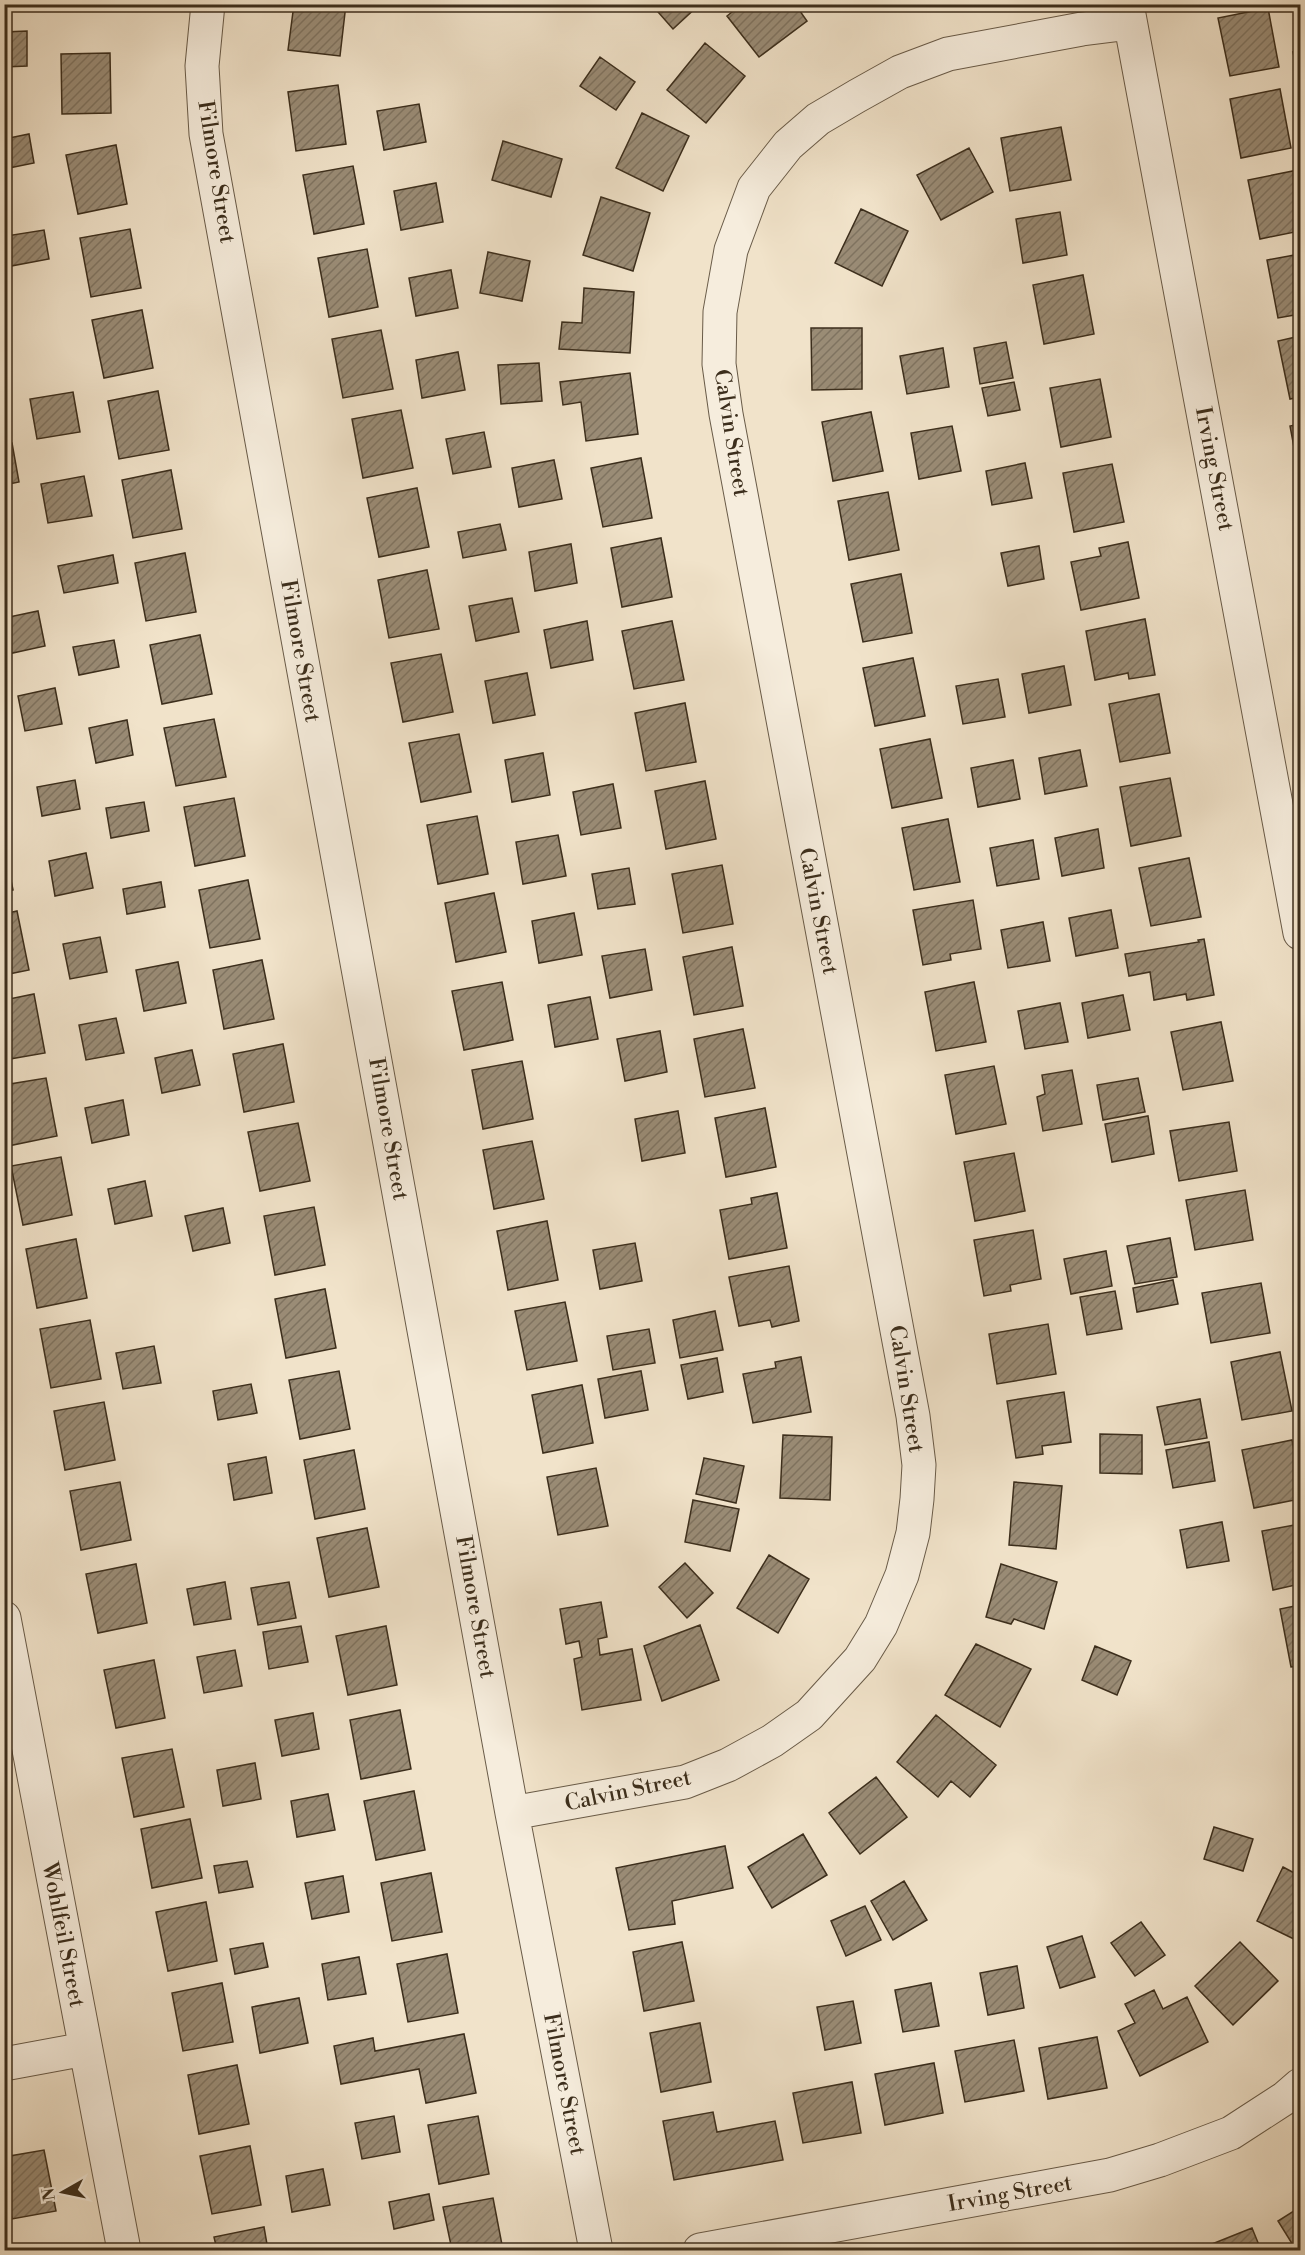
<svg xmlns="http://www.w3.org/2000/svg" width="1305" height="2255" font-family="'Libre Bodoni',serif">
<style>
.building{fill:url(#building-hatch);stroke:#3c2e1c;stroke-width:1.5}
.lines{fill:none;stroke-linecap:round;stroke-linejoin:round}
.minor-casing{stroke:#695b48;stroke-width:35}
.minor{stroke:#f6eddd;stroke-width:33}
.labels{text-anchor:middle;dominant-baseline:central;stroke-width:4.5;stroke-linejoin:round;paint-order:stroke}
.street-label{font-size:22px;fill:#3c2e1c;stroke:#f6eddd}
</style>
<defs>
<pattern id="building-hatch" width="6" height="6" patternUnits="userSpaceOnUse" patternTransform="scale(1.5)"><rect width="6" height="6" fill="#9a8c76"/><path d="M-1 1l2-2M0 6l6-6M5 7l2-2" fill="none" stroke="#7f7360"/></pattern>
</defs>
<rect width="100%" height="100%" fill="#f1e3ca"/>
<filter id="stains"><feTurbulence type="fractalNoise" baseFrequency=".00333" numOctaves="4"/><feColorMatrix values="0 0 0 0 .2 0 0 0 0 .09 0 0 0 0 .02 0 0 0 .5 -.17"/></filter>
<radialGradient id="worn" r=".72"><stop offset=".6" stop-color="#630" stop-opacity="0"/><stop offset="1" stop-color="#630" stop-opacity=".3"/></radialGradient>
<path class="building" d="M14,4H50L49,10Z
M294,4H346L340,56L288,50Z
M651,4H699V5L673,29Z
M742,4H795L807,21L759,57L727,16Z
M1268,8L1279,67L1230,76L1218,18Z
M27,31V66L4,67V32Z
M705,43L745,76L706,123L667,90Z
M1300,51V77H1298L1293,52Z
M110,53L111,113L62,114L61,54Z
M600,57L635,82L616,110L580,86Z
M338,85L346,144L296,151L288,92Z
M1280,89L1291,148L1241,158L1230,99Z
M419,104L426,142L384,150L377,111Z
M642,113L689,136L663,191L616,168Z
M1061,127L1071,180L1010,191L1001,138Z
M29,134L34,163L4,169V139Z
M503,141L562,159L551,197L492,180Z
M116,145L127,204L78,214L66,155Z
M969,148L993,192L941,220L917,175Z
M353,166L364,224L314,234L303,175Z
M1298,170L1300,182V231L1260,239L1248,180Z
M436,183L443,222L401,230L394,191Z
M601,197L650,213L633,271L583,255Z
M861,209L908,231L882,286L835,263Z
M1060,212L1067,255L1023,263L1016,219Z
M130,229L141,288L91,297L80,238Z
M44,230L49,259L11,266L6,236Z
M367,249L378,307L329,317L318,258Z
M488,252L530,261L522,301L480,293Z
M1300,254V314L1278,318L1267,260Z
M451,270L458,308L416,316L409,278Z
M1083,275L1094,334L1044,344L1033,285Z
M584,288L634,292L630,353L559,349L562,322L582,323Z
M142,310L153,368L104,378L92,320Z
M811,328H862V389L812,390Z
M381,330L393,389L343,398L332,339Z
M1300,336V397L1290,399L1278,341Z
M1006,342L1013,378L980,384L974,348Z
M943,348L949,387L907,394L900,356Z
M458,352L465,390L422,398L416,360Z
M539,363L542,401L501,404L498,365Z
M630,373L638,434L586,441L581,402L563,405L560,382Z
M1100,379L1111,437L1061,447L1050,388Z
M1014,382L1020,410L988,416L982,388Z
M158,391L169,450L119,459L108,401Z
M73,392L80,432L37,439L30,399Z
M401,410L413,468L363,478L352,419Z
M871,412L883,471L833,481L822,422Z
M1300,424V479L1290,426Z
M952,426L961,471L919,479L911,433Z
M484,432L491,467L453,474L446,439Z
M12,443L19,482L4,485V444Z
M641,458L652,518L603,527L591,468Z
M554,460L562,499L519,507L512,468Z
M1025,463L1032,498L992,505L986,471Z
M1112,464L1124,522L1074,532L1063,473Z
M171,470L182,529L133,538L122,480Z
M84,476L92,516L48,523L41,484Z
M417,488L429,547L379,557L367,498Z
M888,492L899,550L849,560L838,501Z
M500,524L506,550L463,558L458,532Z
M661,538L672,597L622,607L611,548Z
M1128,542L1139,598L1081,610L1071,562L1101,556L1099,548Z
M571,544L577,583L535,591L529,552Z
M1039,546L1044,579L1008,586L1001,553Z
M185,553L196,612L146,621L135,563Z
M113,555L118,583L64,593L58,566Z
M427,570L439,629L389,638L378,580Z
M901,574L912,633L863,642L851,584Z
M512,598L519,632L476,641L469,606Z
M38,611L45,646L8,654L4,636V618Z
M1145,619L1155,675L1129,679L1128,673L1095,680L1086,631Z
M587,621L593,660L551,668L544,630Z
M672,621L684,680L634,689L622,631Z
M200,635L212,694L162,704L150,645Z
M114,640L119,667L79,675L73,647Z
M441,654L453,712L403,722L391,663Z
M913,658L925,716L875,726L863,668Z
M1064,666L1071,705L1029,713L1022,674Z
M527,673L535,715L493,723L485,681Z
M998,679L1005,717L963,724L956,686Z
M55,688L62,724L25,731L18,696Z
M1159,694L1170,753L1120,762L1109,704Z
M685,703L696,762L646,771L635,713Z
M214,719L226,777L176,786L164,728Z
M127,720L133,755L96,763L89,728Z
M459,734L471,792L421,802L409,743Z
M930,739L942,798L892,808L880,749Z
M1080,750L1087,786L1045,794L1039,758Z
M543,753L550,795L512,802L505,760Z
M1013,760L1020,799L978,807L971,768Z
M1170,778L1181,836L1131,846L1120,787Z
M75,780L80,809L42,816L37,787Z
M705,781L716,839L666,849L655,791Z
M613,784L621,828L581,835L573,792Z
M234,798L245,856L195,866L184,807Z
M144,802L149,831L111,838L106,808Z
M477,816L488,874L438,884L427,825Z
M948,819L960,882L914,890L902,828Z
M1098,829L1104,868L1062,876L1055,838Z
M558,835L566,876L523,884L516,842Z
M1033,840L1039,879L997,886L990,848Z
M4,846L13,890L4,892Z
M86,853L93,888L55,896L49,861Z
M1189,858L1201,917L1151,926L1139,868Z
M722,865L733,924L683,933L672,874Z
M629,868L635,904L598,909L592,874Z
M248,880L260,939L210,948L199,890Z
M161,882L165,907L127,914L123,889Z
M494,893L506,952L456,962L445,903Z
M973,900L981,949L950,954L951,960L923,965L913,910Z
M1111,910L1118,948L1076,956L1069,918Z
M17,911L29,970L4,975V914Z
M574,913L582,955L539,963L532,921Z
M1043,922L1050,961L1008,968L1001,930Z
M100,937L107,972L70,979L63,944Z
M1204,939L1214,995L1187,1000L1186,994L1154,1000L1150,972L1129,976L1125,954L1199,942L1198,940Z
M732,947L743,1006L694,1015L683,957Z
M645,949L652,990L610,998L602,956Z
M262,960L274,1019L224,1029L213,970Z
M178,962L186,1003L144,1011L136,970Z
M502,982L513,1040L464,1050L452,991Z
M974,982L986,1042L936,1051L925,992Z
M34,994L45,1053L4,1060V1000Z
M1123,995L1130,1030L1088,1038L1082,1003Z
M590,997L598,1039L555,1047L548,1005Z
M1060,1003L1068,1042L1025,1049L1018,1011Z
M116,1018L124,1053L86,1060L79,1025Z
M1221,1022L1233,1081L1183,1090L1171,1032Z
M743,1029L755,1088L705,1097L694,1039Z
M660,1031L667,1072L625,1081L617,1039Z
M283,1044L294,1102L244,1112L233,1054Z
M192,1050L200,1085L162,1093L155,1058Z
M522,1061L533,1119L483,1129L472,1070Z
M994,1066L1006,1124L956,1134L945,1075Z
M1072,1070L1082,1124L1043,1131L1037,1097L1045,1094L1042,1075Z
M46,1078L57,1136L8,1146L4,1130V1085Z
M1138,1078L1145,1112L1103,1120L1097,1085Z
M123,1100L129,1135L92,1143L85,1108Z
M765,1108L776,1167L726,1177L715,1118Z
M678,1111L685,1153L642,1161L635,1119Z
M1148,1116L1154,1154L1112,1162L1105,1124Z
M1229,1122L1237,1171L1179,1181L1170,1131Z
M298,1123L310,1181L260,1191L248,1132Z
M532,1141L544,1199L494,1209L483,1150Z
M1014,1153L1025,1211L975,1221L964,1162Z
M61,1157L72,1215L23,1225L11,1166Z
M145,1181L152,1216L115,1224L108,1189Z
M1245,1190L1253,1240L1195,1250L1186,1200Z
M777,1193L787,1248L729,1259L720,1210L752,1204L751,1198Z
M314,1207L325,1265L275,1275L264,1216Z
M223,1208L230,1243L193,1251L185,1216Z
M547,1221L558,1280L508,1290L497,1231Z
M1033,1230L1041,1279L1010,1285L1011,1291L984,1296L974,1240Z
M1170,1238L1177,1277L1135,1284L1127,1246Z
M76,1239L87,1298L37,1308L26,1249Z
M635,1243L642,1281L600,1289L593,1250Z
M1106,1251L1112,1286L1071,1294L1064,1259Z
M789,1266L799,1321L772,1327L770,1320L739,1326L729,1277Z
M1173,1280L1178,1304L1137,1312L1133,1288Z
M1261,1283L1270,1333L1211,1343L1202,1293Z
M325,1289L336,1348L286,1358L275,1299Z
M1115,1291L1122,1329L1087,1335L1080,1297Z
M565,1302L577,1361L527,1370L515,1311Z
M715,1311L723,1350L680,1358L673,1320Z
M90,1320L101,1379L51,1388L40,1329Z
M1048,1324L1056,1374L997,1384L989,1334Z
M649,1329L655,1363L613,1370L607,1336Z
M154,1346L161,1383L123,1389L116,1353Z
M1280,1352L1292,1411L1242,1420L1231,1362Z
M801,1357L811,1412L753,1423L743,1374L776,1368L775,1362Z
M717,1358L723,1392L688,1399L681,1365Z
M339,1371L350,1429L300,1439L289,1380Z
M641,1371L648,1410L605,1418L598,1379Z
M251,1384L257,1413L218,1420L213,1391Z
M582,1385L593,1443L543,1453L532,1395Z
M1064,1392L1071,1442L1042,1446L1043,1454L1016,1458L1007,1401Z
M1200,1399L1207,1438L1165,1445L1157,1407Z
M104,1402L115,1460L65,1470L54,1411Z
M1100,1434L1142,1435V1474L1100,1473Z
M783,1435L832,1437L830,1500L780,1498Z
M1292,1440L1300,1482V1499L1254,1508L1242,1450Z
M1209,1442L1215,1481L1173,1488L1166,1450Z
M354,1450L365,1509L315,1519L304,1460Z
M266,1457L272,1493L234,1500L228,1464Z
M704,1458L744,1466L736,1503L696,1494Z
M596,1468L608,1526L558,1535L547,1477Z
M120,1482L131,1540L81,1550L70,1491Z
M1014,1482L1062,1486L1056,1549L1009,1545Z
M693,1500L739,1509L730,1551L685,1542Z
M1222,1522L1229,1561L1187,1568L1180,1530Z
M1300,1524V1584L1273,1590L1262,1531Z
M367,1528L379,1587L329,1597L317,1538Z
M769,1555L809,1579L778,1633L737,1608Z
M685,1563L713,1593L687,1618L659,1587Z
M136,1564L147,1623L98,1633L86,1574Z
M1001,1564L1057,1582L1044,1629L1014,1619L1011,1624L986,1617Z
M225,1582L231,1619L194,1625L187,1589Z
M289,1582L296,1618L258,1625L251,1588Z
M601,1602L607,1637L598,1639L600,1655L632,1649L641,1700L582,1710L574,1659L582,1657L579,1641L566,1644L560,1609Z
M1300,1605V1666L1291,1667L1280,1609Z
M700,1625L719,1680L662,1701L644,1646Z
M301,1626L308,1662L269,1669L263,1632Z
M386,1626L397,1685L348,1695L336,1636Z
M976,1644L1031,1669L1000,1727L945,1695Z
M1095,1646L1131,1661L1117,1695L1082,1680Z
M235,1650L242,1686L204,1693L197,1657Z
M154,1660L165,1718L116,1728L104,1670Z
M400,1710L411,1769L361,1779L350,1720Z
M313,1713L319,1749L282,1756L275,1720Z
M936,1715L996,1765L970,1797L951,1781L938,1797L897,1762Z
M172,1749L184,1807L134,1817L122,1758Z
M255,1763L261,1799L223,1806L217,1770Z
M876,1777L907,1817L860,1854L829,1813Z
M1300,1790V1843L1295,1842Z
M414,1791L425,1850L376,1860L364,1801Z
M328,1794L335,1830L297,1837L291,1801Z
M190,1819L202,1878L152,1888L141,1829Z
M1214,1827L1253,1839L1243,1871L1204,1859Z
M803,1834L827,1875L772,1908L748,1867Z
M725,1846L733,1888L672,1901L675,1924L629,1930L616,1868Z
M247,1861L253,1887L219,1893L214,1866Z
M1283,1867L1300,1876V1942L1257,1921Z
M431,1873L442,1932L392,1941L381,1883Z
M343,1876L349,1912L312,1919L305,1883Z
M904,1881L927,1920L893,1940L871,1901Z
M206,1902L217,1961L168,1971L156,1912Z
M865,1906L881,1940L846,1956L831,1921Z
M1141,1922L1165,1955L1135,1976L1111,1943Z
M1082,1936L1095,1977L1060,1988L1047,1947Z
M682,1942L694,2001L644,2011L633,1952Z
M1240,1942L1278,1981L1233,2025L1195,1986Z
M263,1943L268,1967L235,1974L230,1949Z
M447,1954L458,2013L408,2022L397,1964Z
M359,1957L366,1994L328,2000L322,1964Z
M1017,1966L1024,2008L988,2015L980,1973Z
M222,1983L233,2042L183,2051L172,1993Z
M931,1983L939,2026L903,2032L895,1990Z
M1154,1990L1163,2009L1187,1997L1208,2042L1140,2076L1118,2031L1135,2023L1125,2004Z
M299,1998L308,2043L260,2053L252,2007Z
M853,2001L861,2043L825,2050L817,2007Z
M700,2023L711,2082L661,2092L650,2033Z
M464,2034L476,2093L426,2103L419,2069L341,2084L334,2046L373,2038L375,2051Z
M1097,2037L1107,2088L1048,2099L1039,2048Z
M1014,2040L1024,2091L965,2102L955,2051Z
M934,2063L943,2113L885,2125L875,2074Z
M237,2065L249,2124L199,2134L188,2075Z
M852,2082L861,2133L803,2143L793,2093Z
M713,2112L717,2132L775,2121L783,2160L674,2180L663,2121Z
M394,2116L400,2152L362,2159L355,2123Z
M478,2116L489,2174L439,2184L428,2125Z
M250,2146L261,2205L212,2214L200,2156Z
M44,2150L56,2211L12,2219L4,2177V2157Z
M323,2169L330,2205L292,2212L286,2176Z
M429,2194L434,2220L394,2229L389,2202Z
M493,2198L503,2250H452L443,2207Z
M1300,2207V2250H1296L1278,2221Z
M264,2227L268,2250H217L214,2237Z
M1252,2228L1261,2250H1197Z"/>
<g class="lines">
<g class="minor-casing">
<path id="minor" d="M208,4L202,66L206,134L512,1813L596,2250
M1127,4L1300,933
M4,1618L124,2250
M512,1813L685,1782L728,1765L772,1741L809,1715L860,1659L881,1625L902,1575L913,1533L917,1499L919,1465L913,1416L726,414L719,364L720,312L731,250L754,188L788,145L818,119L857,96L900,72L948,54L1082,29L1130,23
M4,2064L85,2049
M700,2250L1110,2175L1160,2160L1231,2133L1285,2098L1300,2085"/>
</g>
<use href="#minor" class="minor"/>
</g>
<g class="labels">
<g class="street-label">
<text transform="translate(216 172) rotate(81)">Filmore Street</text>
<text transform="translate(731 433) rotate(81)">Calvin Street</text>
<text transform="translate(1214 469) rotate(79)">Irving Street</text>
<text transform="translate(300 651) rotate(80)">Filmore Street</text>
<text transform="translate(818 911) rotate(79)">Calvin Street</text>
<text transform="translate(388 1129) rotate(80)">Filmore Street</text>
<text transform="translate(906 1389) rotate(81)">Calvin Street</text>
<text transform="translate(475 1607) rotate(80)">Filmore Street</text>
<text transform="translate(628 1791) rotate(-12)">Calvin Street</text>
<text transform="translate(63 1935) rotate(79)">Wohlfeil Street</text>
<text transform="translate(564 2084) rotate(79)">Filmore Street</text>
<text transform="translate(1010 2194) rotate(-10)">Irving Street</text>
</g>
</g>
<rect width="1305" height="2255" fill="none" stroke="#f1e3ca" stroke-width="24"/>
<rect x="6" y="6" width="1293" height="2243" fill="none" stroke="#3c2e1c" stroke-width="3"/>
<rect x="12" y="12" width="1281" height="2231" fill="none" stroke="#3c2e1c" stroke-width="1.5"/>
<g transform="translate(63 2192) rotate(261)" stroke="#f6eddd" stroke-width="4.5" paint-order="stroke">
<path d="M0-4.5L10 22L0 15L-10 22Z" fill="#3c2e1c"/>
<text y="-9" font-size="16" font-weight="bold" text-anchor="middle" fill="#3c2e1c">N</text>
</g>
<rect width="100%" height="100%" filter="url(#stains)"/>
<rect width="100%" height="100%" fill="url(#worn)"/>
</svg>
